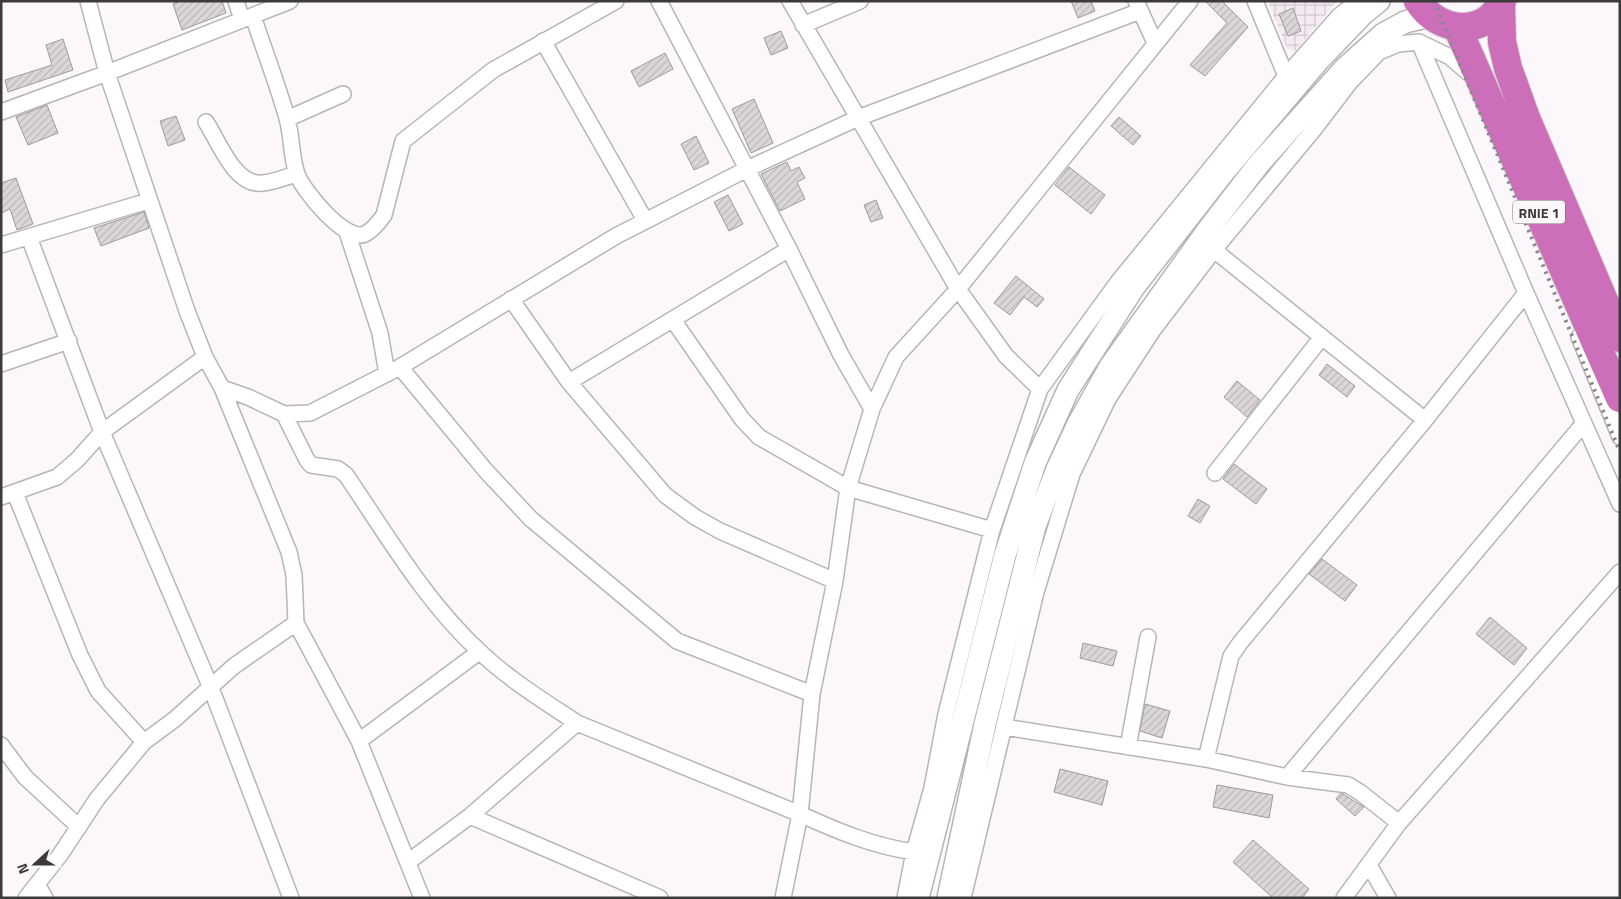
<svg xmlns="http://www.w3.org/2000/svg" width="1621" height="899" font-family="'Titillium Web',sans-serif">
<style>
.industrial{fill:url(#industrial-grid)}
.building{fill:url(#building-hatch);stroke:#9d999c}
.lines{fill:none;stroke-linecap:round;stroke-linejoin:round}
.street-casing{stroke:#b8b5b7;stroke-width:18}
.secondary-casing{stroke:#b8b5b7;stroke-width:24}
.highway-casing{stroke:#d4d4d4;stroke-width:30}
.street{stroke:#fff;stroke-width:15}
.secondary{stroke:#fff;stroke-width:21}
.highway{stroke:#cd6eba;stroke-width:28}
.rail{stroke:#8c898b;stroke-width:4;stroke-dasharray:2.5 5;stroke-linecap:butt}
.labels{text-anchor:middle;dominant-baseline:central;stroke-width:5;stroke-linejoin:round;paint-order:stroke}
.shield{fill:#fbf7fa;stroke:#757374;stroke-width:1}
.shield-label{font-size:14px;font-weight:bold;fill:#3c3a3b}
</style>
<defs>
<pattern id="industrial-grid" width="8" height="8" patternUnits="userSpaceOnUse" patternTransform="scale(1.25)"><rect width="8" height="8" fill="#f5eaf2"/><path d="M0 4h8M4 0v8" fill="none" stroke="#d3c9d0"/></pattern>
<pattern id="building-hatch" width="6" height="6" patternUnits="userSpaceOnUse" patternTransform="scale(1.25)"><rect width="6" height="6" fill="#dbd7d9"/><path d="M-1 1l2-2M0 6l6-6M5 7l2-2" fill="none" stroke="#bdb9bb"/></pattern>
</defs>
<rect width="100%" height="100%" fill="#fbf7fa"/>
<path class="industrial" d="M1268,1H1337L1295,51L1287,49Z"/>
<path class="building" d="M180,1H222L226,13L182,30L173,4Z
M1071,1H1091L1095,11L1078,18Z
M1205,1H1222L1248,27L1205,76L1190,65L1227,23Z
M1293,8L1301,31L1288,36L1279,14Z
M781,31L788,48L771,55L764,38Z
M63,39L73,70L8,92L5,80L52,65L46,45Z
M665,53L673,69L639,87L631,71Z
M754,99L773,143L751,153L732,109Z
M47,105L58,133L28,145L16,117Z
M176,116L185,140L168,146L160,121Z
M1119,117L1141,136L1133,145L1111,126Z
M696,136L709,163L694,170L681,144Z
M787,162L791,171L799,167L805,178L797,182L805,199L780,211L761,174Z
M1069,167L1105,195L1091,214L1055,185Z
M16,178L33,224L17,230L10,209L1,213V183Z
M728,195L743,224L729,231L714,202Z
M876,200L883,218L871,222L864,205Z
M144,212L149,228L101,246L94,228Z
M1016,276L1044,299L1037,307L1024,297L1010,315L994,303Z
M1327,364L1355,386L1347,397L1319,375Z
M1237,381L1260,400L1247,417L1224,397Z
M1234,464L1267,489L1256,504L1223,479Z
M1198,499L1210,506L1200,523L1188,516Z
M1322,559L1357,585L1345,601L1309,574Z
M1490,617L1527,648L1514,665L1476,634Z
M1083,643L1117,651L1113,666L1080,658Z
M1145,704L1170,711L1162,738L1140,731Z
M1060,769L1108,781L1102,805L1054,792Z
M1217,785L1273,795L1269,818L1213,807Z
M1341,793L1364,807L1355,816L1336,799Z
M1253,840L1309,889L1302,898H1273L1233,862Z"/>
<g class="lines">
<g class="street-casing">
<path id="street" d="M88,1L107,73L187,311L205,357L222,388L289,552L294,575L296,623L359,741L422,898
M236,1L242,20
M659,1L789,249L841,355L872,409
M790,1L958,289L1006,356L1040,389
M1136,1L1155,43
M1255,1L1286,76L1291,83
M253,16C264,50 277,83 287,118C292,136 291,157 297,174C303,191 346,243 365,234C373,230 379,222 384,215L403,141L493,70L616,1
M803,25L860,1
M543,41L645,220
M1419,42L1526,293L1620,504
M1,112L107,73L290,1
M287,119L343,94
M206,122C219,142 235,187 263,183C274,182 286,177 297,174
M347,232L380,333L387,374
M29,237L102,432L211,688L291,898
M1,245L148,201
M1214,250L1425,420
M511,299L569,382L665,495L695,517L720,531L835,581
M673,320L742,419L759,437L848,488L992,530
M1579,337L1620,437
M1,364L69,341
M400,367L486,471L531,519L677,641L812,694
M569,382L789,249
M222,388L248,397L284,414L310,413L400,367L616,236L747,169L858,118L1140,11
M284,414L307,460L311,465L338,469L346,475C387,535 425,601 479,651C508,679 544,701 577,723
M1215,473L1322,337
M15,493L80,655L98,691L144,742
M1,497L57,477L77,460L102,432L205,357
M1004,727L1206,759L1287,777L1348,785L1361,793L1399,823
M359,741L479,652
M1,745L25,777L79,827
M1128,747L1148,637
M1206,759L1231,656L1240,643L1425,420L1526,293
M1287,777L1584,423
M470,816L660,898
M408,862L470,816L577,723L800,814C837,831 873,846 914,852
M1369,865L1388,898
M37,884L45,898
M26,898L60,855L97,799L144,742L175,719L234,666L296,623
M783,898L800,814L812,694L835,581L848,488L872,409L896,357L958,289L1190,1
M905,898L914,852L932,788L946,714L992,530L1040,389L1118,282L1286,76L1339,16L1358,1
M963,898L1036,592L1072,474L1108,399L1153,330L1214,250L1315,128L1350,82L1379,52L1398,44L1419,42L1450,57L1471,75
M1344,898L1399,823L1620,572"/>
</g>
<g class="secondary-casing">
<path id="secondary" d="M918,898L1005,555L1035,463L1068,390L1134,287L1223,173L1318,61L1363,14L1379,1
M948,898L985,724L1035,526L1057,469L1078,424L1111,365L1207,231L1258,165L1345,68L1383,34L1405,22L1430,16"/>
</g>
<g class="highway-casing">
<path id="highway" d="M1418,1C1438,33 1485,38 1502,1
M1501,5L1502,42L1508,68L1526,118L1620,338
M1457,27L1620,398"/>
</g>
<use href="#street" class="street"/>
<use href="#secondary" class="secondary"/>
<use href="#highway" class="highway"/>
<path class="rail" d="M1434,1L1620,452"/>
</g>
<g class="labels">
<rect class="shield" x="1513" y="200.5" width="52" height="23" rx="4"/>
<g class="shield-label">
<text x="1539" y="212">RNIE 1</text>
</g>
</g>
<rect width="1621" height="899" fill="none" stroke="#3c3a3b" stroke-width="5"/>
<g transform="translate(35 864) rotate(249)" stroke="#fbf7fa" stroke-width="4" paint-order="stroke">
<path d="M0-4L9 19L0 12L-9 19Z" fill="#3c3a3b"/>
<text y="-8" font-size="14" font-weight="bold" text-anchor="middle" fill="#3c3a3b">N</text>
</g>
</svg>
